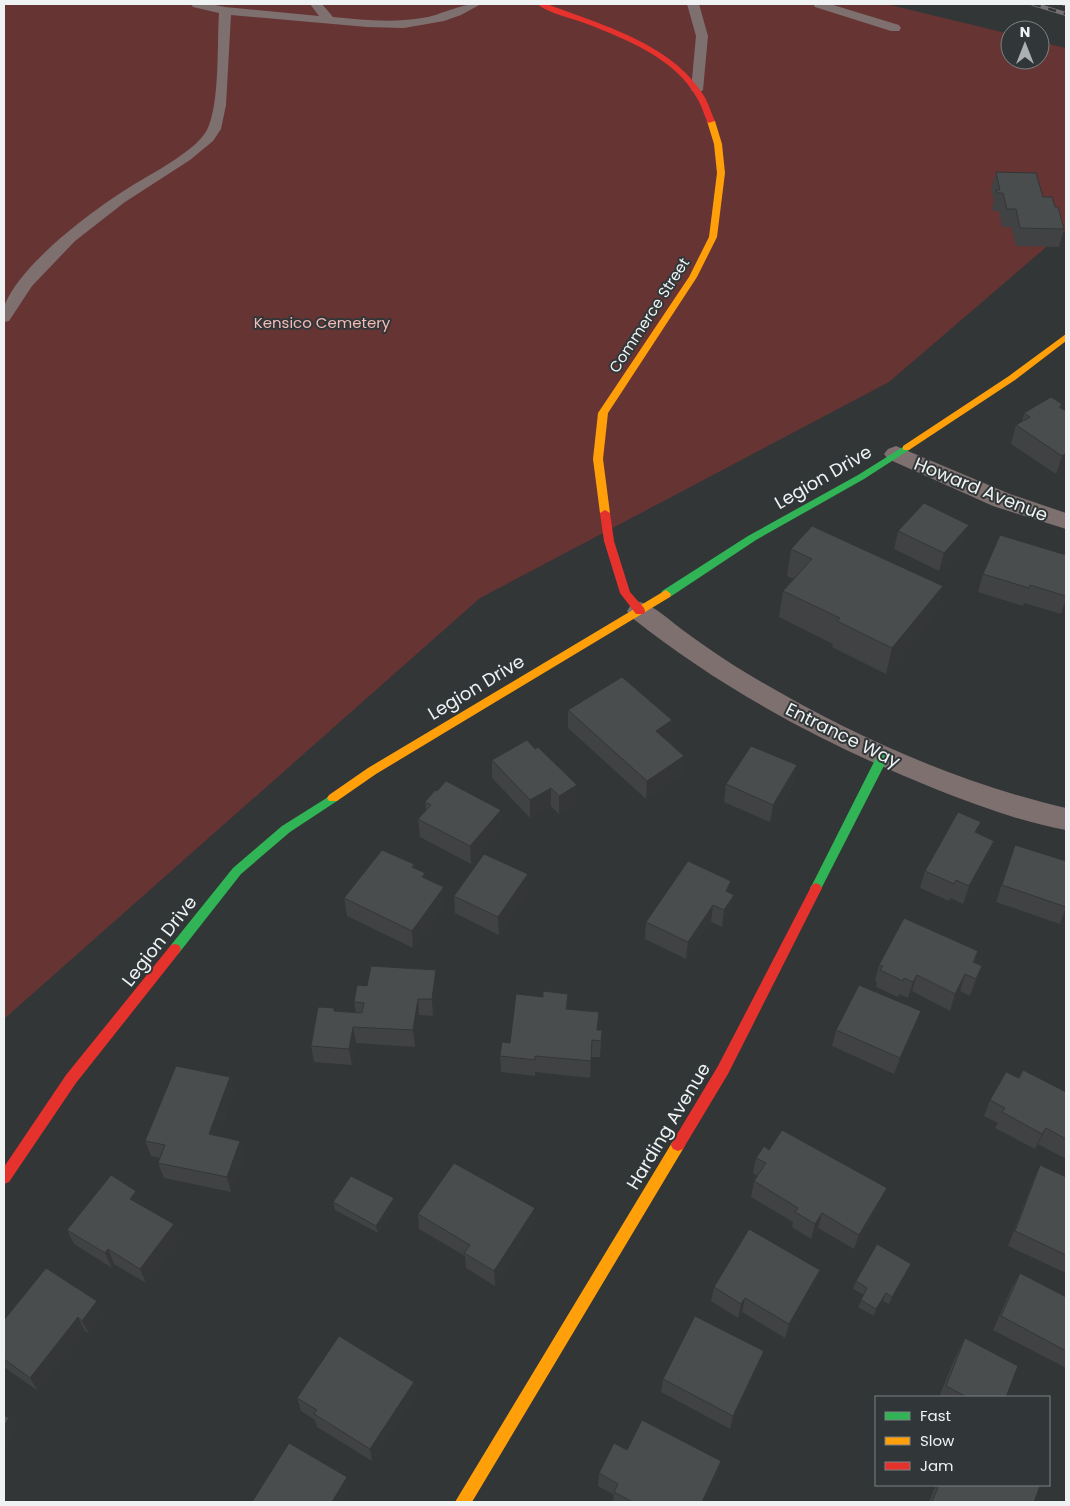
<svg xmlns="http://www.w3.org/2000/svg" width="1070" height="1506" font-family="Poppins,sans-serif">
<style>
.green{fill:#673434}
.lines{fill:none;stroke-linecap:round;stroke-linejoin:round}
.lane{fill:#7e706f;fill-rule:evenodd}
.street{fill:#7e706f;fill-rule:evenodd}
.fast{fill:#30b455;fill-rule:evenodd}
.slow{fill:#ff9f0a;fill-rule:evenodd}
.jam{fill:#e5322d;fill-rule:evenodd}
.rail-casing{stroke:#767272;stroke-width:4}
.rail{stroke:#313738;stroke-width:2.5;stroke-dasharray:8;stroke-linecap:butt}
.wall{fill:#404243}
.shaded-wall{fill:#343637}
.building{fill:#4a4d4e;stroke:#343637}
.labels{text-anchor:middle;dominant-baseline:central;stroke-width:4;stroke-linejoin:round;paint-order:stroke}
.far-street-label{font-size:15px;fill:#eef2f2;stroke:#313738}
.far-park-label{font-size:15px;fill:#f5bab7;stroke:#313738}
.street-label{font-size:18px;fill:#eef2f2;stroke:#313738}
</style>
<rect width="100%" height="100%" fill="#323637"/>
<path class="green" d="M4,4H886L1010,34V60H1040V42L1066,48V230L889,382L480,598L4,1019Z"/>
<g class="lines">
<path class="lane" d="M191,4H210L225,7L319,16L310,4H322L333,17C362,20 392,23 422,18C442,15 460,3 481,4L461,15L444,21L404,28L367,27L231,15L226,105L221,129L213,141L190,160L125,202L75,241L32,286L9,321L4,322C4,317 3,309 5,304C24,260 98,206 138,182C158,170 196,150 207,130C220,104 217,43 219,13L193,7Z
M687,4H699L708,36L703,90L697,94L691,90L696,36Z
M813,4H830L899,25L901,28L899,31H891L815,7Z"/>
<path class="street" d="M896,446L1010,494L1066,513V529L993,506L888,459L884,454L888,449Z
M640,602C657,607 670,621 684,631C706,647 729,663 753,677C849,734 957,783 1066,808V830C1021,822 976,805 933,788C824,744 723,690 631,617L627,611L631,605Z"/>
<path class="fast" d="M906,445L911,448L909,450L864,479L756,540L670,597H662L661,594L662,591L748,536L858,475Z
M883,752L887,753L889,756L820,891L816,893L812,891L810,888L812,885L877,756L879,753Z
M333,794L337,795L339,798L337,801L290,832L241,874L179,953L175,954L171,953L169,949L171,945L233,868L282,826Z"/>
<path class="slow" d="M708,119L715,121L722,144L725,173L717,237L697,277L608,413L603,459L610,513L605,516L600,513L593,459L598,413L689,277L709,237L717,173L714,144L707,121Z
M1066,334V341L1015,380L909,450H903V446L1009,376Z
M666,590L671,594L670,597L376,774L337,801H329L327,798L329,795L368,768Z
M678,1139L683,1141L685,1145L683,1149L472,1502H455L673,1141Z"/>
<path class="jam" d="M537,4H547C601,25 672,43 704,96C709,104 711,113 715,121L708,123C704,115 702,106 697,98C676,59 626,39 587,24C572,18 550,14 537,4Z
M605,510L610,513L614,541L630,592L644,608L645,611L644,614H636L620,593L604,541L600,513Z
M816,883L820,885L822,888L728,1074L683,1149L678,1151L673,1149L671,1145L673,1141L718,1066L812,885Z
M175,944L179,945L181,949L179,953L76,1083L9,1182L4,1184V1167L66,1075L171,945Z"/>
<g class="rail-casing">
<path id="rail" d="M1033,4L1066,14
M1064,4H1066"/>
</g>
<use href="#rail" class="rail"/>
</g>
<path class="wall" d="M996,172L1055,207L1064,229L1059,247L1016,246L1011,227H1002L999,211H993L992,208L994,200L991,190Z
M1062,404L1061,408L1066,468L1056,474L1011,444L1016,425L1022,422L1024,413Z
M898,531L964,543L939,571L894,549Z
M791,549L936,613L886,674L832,647L833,644L779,617L783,591L794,579L787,576Z
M1066,555V601L1061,614L1024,603L1023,606L978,592L983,574Z
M568,710L672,720L670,738L667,740L684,756L682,774L646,799L568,728Z
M527,740L576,803L559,814L551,806L530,818L492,778V760Z
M794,783L770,822L724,802L726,784Z
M437,791L501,810L502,827L471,864L420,837L418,819L426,811L425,802Z
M977,833L994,841L988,858L963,904L950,898L949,901L920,888L925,871Z
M1015,845L1066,861V908L1060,924L996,902Z
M414,864V868L425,878L445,904L413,948L347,916L344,898Z
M529,892L499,935L455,913L454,896Z
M730,893L731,912L722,927L711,922L686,959L645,939L646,922Z
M978,951L974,963L982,966L976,983L970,996L960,991L950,1011L912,991L908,998L899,994L898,997L876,987L877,982L875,981L879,965Z
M367,986L437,987L433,1016L419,1015L415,1047L356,1043L352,1065L314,1062L311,1046L335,1011L356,1013L354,1002Z
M568,994L567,1009L598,1030H602L600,1057H591L590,1078L535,1072V1076L501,1072L500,1056L543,997Z
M916,1028L894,1074L832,1046L836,1030Z
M230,1077L234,1093L218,1137L240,1141L244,1157L231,1192L164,1178L158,1163L160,1158L151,1156L145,1141Z
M1019,1078L1066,1092V1159L1038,1144L1035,1149L995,1128L998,1123L984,1116L990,1100Z
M769,1150L881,1204L854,1249L818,1228L811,1239L792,1227L793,1222L751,1197L754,1181L758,1176L753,1173L756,1158Z
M1040,1165L1066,1177V1273L1008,1246L1033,1181Z
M136,1191L142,1206L179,1239L146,1283L114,1264L112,1268L74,1244L67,1230Z
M394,1198L395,1206L378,1233L335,1210L333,1202Z
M418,1214L535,1223L495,1286L466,1268L465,1256L419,1229Z
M911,1264L908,1271L889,1304L883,1301L874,1316L858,1307L864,1295L853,1289L856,1281Z
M820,1270L816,1284L785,1338L742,1312L738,1318L711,1301L714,1287Z
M1020,1273L1066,1297V1368L993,1330L1012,1287Z
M104,1315L89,1334L85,1331L38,1391L4,1367V1320Z
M965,1338L1006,1397H939L955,1358Z
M760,1364L730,1429L661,1392L663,1379Z
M414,1382L416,1395L372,1461L317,1427L315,1420L301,1411L297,1398Z
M627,1450L718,1473L705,1502H613L614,1495L598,1486L599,1473Z
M936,1485H1038L1034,1502H929Z"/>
<path class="shaded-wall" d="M1066,453V468L1056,474L1062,456Z
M969,525L964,543L939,571L944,553Z
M943,586L936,613L886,674L892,648Z
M1066,598V601L1061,614Z
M672,720L670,738L654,748L656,731Z
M684,756L682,774L646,799L647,781Z
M797,765L794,783L770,822L773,805Z
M577,785L576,803L559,814V796Z
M551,788V806L530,818V800Z
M501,810L502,827L471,864L470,846Z
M981,822L975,840V832Z
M994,841L988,858L963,904L969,886Z
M528,874L529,892L499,935L498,917Z
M731,881L729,899L726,891Z
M444,887L445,904L413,948L412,931Z
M734,895L731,912L722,927L724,910Z
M713,905L711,922L686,959L688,942Z
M982,966L976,983L970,996L976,979Z
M436,970L437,987L433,1016L432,999Z
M965,974L960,991L950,1011L955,994Z
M917,975L912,991L908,998L913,982Z
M418,999L419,1015L415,1047L413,1030Z
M921,1011L916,1028L894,1074L900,1058Z
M353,1027L356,1043L352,1065L349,1049Z
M230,1077L234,1093L213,1150L209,1134Z
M1046,1128L1038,1144L1035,1149L1042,1134Z
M240,1141L244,1157L231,1192L227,1177Z
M887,1188L881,1204L854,1249L859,1235Z
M136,1191L142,1206L136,1214L130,1199Z
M394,1198L395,1206L378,1233L376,1226Z
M535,1208V1223L495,1286L494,1271Z
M822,1213L818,1228L811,1239L815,1224Z
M174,1224L179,1239L146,1283L140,1269Z
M108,1249L114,1264L112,1268L105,1253Z
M911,1264L908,1271L889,1304L892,1297Z
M820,1270L816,1284L785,1338L789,1324Z
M886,1293L883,1301L874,1316L876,1309Z
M745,1298L742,1312L738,1318L741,1304Z
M97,1301L104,1315L89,1334L82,1321Z
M78,1317L85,1331L38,1391L30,1378Z
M764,1351L760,1364L730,1429L733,1416Z
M414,1382L416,1395L372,1461L370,1449Z
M9,1418L18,1431L4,1451V1426Z
M721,1461L718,1473L705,1502H702Z
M347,1477L350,1489L342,1502H332Z"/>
<path class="building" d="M996,172L1036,173L1043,197H1052L1055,207H1058L1064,229L1020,228L1016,209H1007L1003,193H997L996,190H1000Z
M1051,397L1062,404L1059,407L1066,411V453L1062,456L1016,425L1030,417L1024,413Z
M924,503L969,525L944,553L898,531Z
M812,526L943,586L892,648L837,621L840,618L783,591L812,559L791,549Z
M1000,535L1066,555V596L1030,585L1029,588L983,574Z
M622,677L672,720L656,731L684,756L647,781L568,710Z
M527,740L535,749L538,747L577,785L559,796L551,788L530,800L492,760Z
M751,746L797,765L773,805L726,784Z
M446,781L501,810L470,846L418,819L431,805L425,802L435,790L437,791Z
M958,812L981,822L975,832L994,841L969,886L956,880L954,884L925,871Z
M1015,845L1066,861V907L1002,885Z
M382,850L414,864L412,867L425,873L422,877L444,887L412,931L344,898Z
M484,854L528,874L498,917L454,896Z
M688,861L731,881L726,891L734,895L724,910L713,905L688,942L646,922Z
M904,918L978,951L973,962L982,966L976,979L965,974L955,994L917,975L913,982L904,978L903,981L880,970L883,966L879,965Z
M371,966L436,970L432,999H418L413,1030L353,1027L349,1049L311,1046L318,1007L334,1008V1011L362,1013L364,1003L354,1002L357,985L367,986Z
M859,985L921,1011L900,1058L836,1030Z
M543,991L568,994L566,1009L599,1012L597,1030H602L601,1041L592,1040L591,1061L535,1056V1060L500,1056L502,1042L510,1043L516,994L543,997Z
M176,1066L230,1077L209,1134L240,1141L227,1177L158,1163L165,1145L145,1141Z
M1023,1070L1066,1092V1139L1046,1128L1042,1134L1002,1112L1005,1108L990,1100L1006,1072L1019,1078Z
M782,1130L887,1188L859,1235L822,1213L815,1224L795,1212L798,1208L754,1181L766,1163L756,1158L764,1146L769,1150Z
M454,1163L535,1208L494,1271L464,1253L470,1245L418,1214Z
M1040,1165L1066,1177V1255L1015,1231Z
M111,1175L136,1191L130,1199L174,1224L140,1269L108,1249L105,1253L67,1230Z
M351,1176L394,1198L376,1226L333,1202Z
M749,1229L820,1270L789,1324L745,1298L741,1304L714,1287Z
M877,1244L911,1264L892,1297L886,1293L876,1309L861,1300L867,1288L856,1281Z
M46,1268L97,1301L82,1321L78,1317L30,1378L4,1359V1320Z
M1020,1273L1066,1297V1351L1001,1316Z
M695,1316L764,1351L733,1416L663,1379Z
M339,1336L414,1382L370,1449L314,1414L317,1410L297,1398Z
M965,1338L1018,1366L1006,1397H967L946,1386Z
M4,1415L9,1418L4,1426Z
M642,1420L721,1461L702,1502H633L614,1492L618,1484L599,1473L614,1443L627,1450Z
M289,1443L347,1477L332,1502H252Z
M939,1485H1038L1040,1486L1034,1502H932Z"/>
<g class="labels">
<g class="far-street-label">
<text transform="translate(649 315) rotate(-57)">Commerce Street</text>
</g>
<g class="far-park-label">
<text x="322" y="322">Kensico Cemetery</text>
</g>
<g class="street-label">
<text transform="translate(823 477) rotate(-30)">Legion Drive</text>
<text transform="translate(981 489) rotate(22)">Howard Avenue</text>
<text transform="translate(476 687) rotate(-31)">Legion Drive</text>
<text transform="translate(843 735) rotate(26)">Entrance Way</text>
<text transform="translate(159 941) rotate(-52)">Legion Drive</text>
<text transform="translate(668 1126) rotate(-59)">Harding Avenue</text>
</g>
</g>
<rect width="1070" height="1506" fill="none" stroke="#eef2f2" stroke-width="10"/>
<rect x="875" y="1396" width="175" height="90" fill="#313738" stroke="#7d8282"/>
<rect x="885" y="1412" width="25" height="8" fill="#30b455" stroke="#7d8282"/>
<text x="920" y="1421" font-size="15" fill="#eef2f2">Fast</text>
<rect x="885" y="1437" width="25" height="8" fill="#ff9f0a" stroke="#7d8282"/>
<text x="920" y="1446" font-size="15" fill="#eef2f2">Slow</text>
<rect x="885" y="1462" width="25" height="8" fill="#e5322d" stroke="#7d8282"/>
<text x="920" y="1471" font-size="15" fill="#eef2f2">Jam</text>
<g transform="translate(1025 45)"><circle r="24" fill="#313738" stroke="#7d8282"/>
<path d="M0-4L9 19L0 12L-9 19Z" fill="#acb0b1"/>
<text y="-8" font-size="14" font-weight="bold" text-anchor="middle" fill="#eef2f2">N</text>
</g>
</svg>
